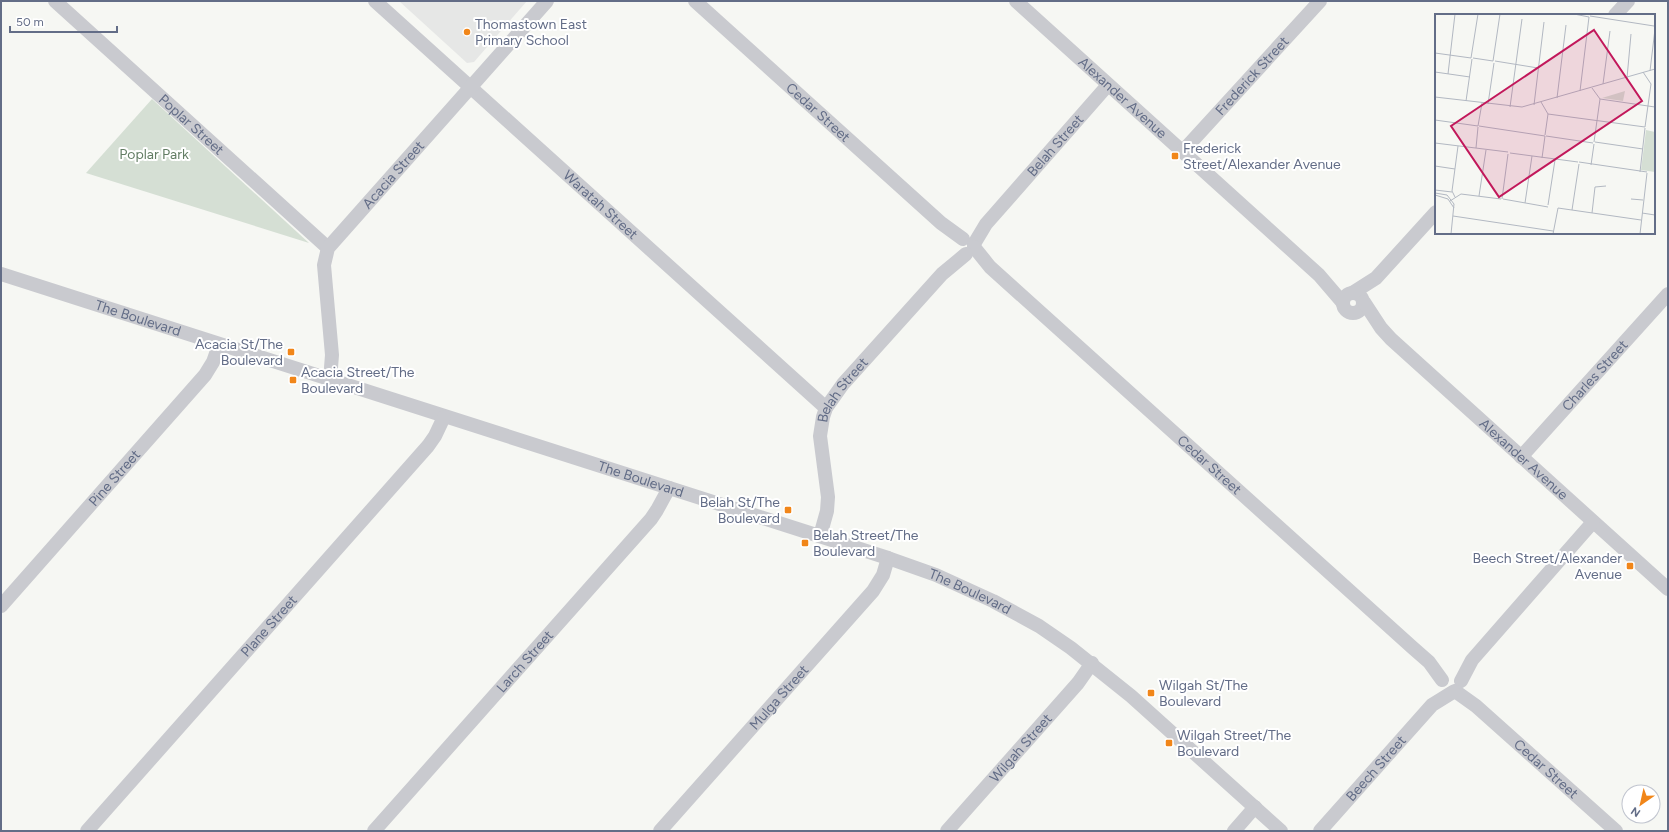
<svg xmlns="http://www.w3.org/2000/svg" width="1669" height="832" font-family="Figtree,sans-serif">
<style>
.built{fill:#e6e7e6}
.green{fill:#d5dfd4}
.lines{fill:none;stroke-linecap:round;stroke-linejoin:round}
.minor{stroke:#c9cacf;stroke-width:14}
.poi-dot{fill:#f18619;stroke:#fff;stroke-width:1.5}
.labels{text-anchor:middle;dominant-baseline:central;stroke-width:4;stroke-linejoin:round;paint-order:stroke}
.poi-label{font-size:14px;fill:#636d87;stroke:#fff;text-anchor:start}
.street-label{font-size:14px;fill:#636d87;stroke:#fff}
.park-label{font-size:14px;fill:#637d64;stroke:#fff}
.inset-road{fill:none;stroke:#b2b8c2;stroke-width:1}
.view{fill:#c2185b;fill-opacity:0.15;stroke:#c2185b;stroke-width:2}
.inset-edge{fill:none;stroke:#636d87;stroke-width:2}
</style>
<rect width="100%" height="100%" fill="#f6f7f3"/>
<path class="built" d="M399,1H527L474,62L467,63Z"/>
<path class="green" d="M152,99L309,243L86,173Z"/>
<g class="lines">
<g class="minor">
<path id="s1" d="M55,1L328,248"/>
<path id="s2" d="M375,1L826,408"/>
<path id="s3" d="M695,1L941,223L963,239"/>
<path id="s4" d="M1016,1L1319,275L1343,303"/>
<path d="M1615,15L1628,1"/>
<path id="s5" d="M1183,151L1320,1"/>
<path id="s6" d="M974,244L986,224L1108,85"/>
<path id="s7" d="M974,247L990,267L1413,648L1429,662L1442,680"/>
<path id="s8" d="M1,274L888,558L936,575L993,601L1039,626L1071,648L1131,696L1281,831"/>
<path d="M1354,292L1376,278L1436,212"/>
<circle cx="1353" cy="303" r="10"/>
<path id="s9" d="M1364,302L1381,328L1391,339L1668,589"/>
<path id="s10" d="M330,380L332,355L324,265L328,248L547,1"/>
<path id="s11" d="M1521,457L1668,294"/>
<path id="s12" d="M820,536L827,511L828,497L820,436L823,417L826,408L843,384L942,274L966,254"/>
<path id="s13" d="M1,606L205,375L213,362L219,345"/>
<path d="M1461,681L1472,660L1593,522"/>
<path id="s14" d="M1455,691L1476,706L1616,831"/>
<path id="s15" d="M87,831L428,446L435,436L444,417"/>
<path id="s16" d="M374,831L651,519L657,510L669,488"/>
<path id="s17" d="M660,831L873,591L883,575L888,558"/>
<path id="s18" d="M947,831L1078,683L1092,663"/>
<path d="M1234,831L1255,807"/>
<path id="s19" d="M1320,831L1432,705L1453,692"/>
</g>
</g>
<g class="poi-dot">
<circle cx="467" cy="32" r="4"/>
<rect x="1171" y="152" width="8" height="8" rx="2"/>
<rect x="287" y="348" width="8" height="8" rx="2"/>
<rect x="289" y="376" width="8" height="8" rx="2"/>
<rect x="784" y="506" width="8" height="8" rx="2"/>
<rect x="801" y="539" width="8" height="8" rx="2"/>
<rect x="1626" y="562" width="8" height="8" rx="2"/>
<rect x="1147" y="689" width="8" height="8" rx="2"/>
<rect x="1165" y="739" width="8" height="8" rx="2"/>
</g>
<g class="labels">
<g class="poi-label">
<text x="475" y="24">Thomastown East<tspan x="475" dy="16">Primary School</tspan></text>
<text x="1183" y="148">Frederick<tspan x="1183" dy="16">Street/Alexander Avenue</tspan></text>
<text x="283" y="344" text-anchor="end">Acacia St/The<tspan x="283" dy="16">Boulevard</tspan></text>
<text x="301" y="372">Acacia Street/The<tspan x="301" dy="16">Boulevard</tspan></text>
<text x="780" y="502" text-anchor="end">Belah St/The<tspan x="780" dy="16">Boulevard</tspan></text>
<text x="813" y="535">Belah Street/The<tspan x="813" dy="16">Boulevard</tspan></text>
<text x="1622" y="558" text-anchor="end">Beech Street/Alexander<tspan x="1622" dy="16">Avenue</tspan></text>
<text x="1159" y="685">Wilgah St/The<tspan x="1159" dy="16">Boulevard</tspan></text>
<text x="1177" y="735">Wilgah Street/The<tspan x="1177" dy="16">Boulevard</tspan></text>
</g>
<g class="street-label">
<text stroke="none"><textPath href="#s5" startOffset="102">Frederick Street</textPath></text>
<text stroke="none"><textPath href="#s4" startOffset="144">Alexander Avenue</textPath></text>
<text stroke="none"><textPath href="#s3" startOffset="166">Cedar Street</textPath></text>
<text stroke="none"><textPath href="#s1" startOffset="184">Poplar Street</textPath></text>
<text stroke="none"><textPath href="#s6" startOffset="128">Belah Street</textPath></text>
<text stroke="none"><textPath href="#s10" startOffset="231">Acacia Street</textPath></text>
<text stroke="none"><textPath href="#s2" startOffset="304">Waratah Street</textPath></text>
<text stroke="none"><textPath href="#s8" startOffset="144">The Boulevard</textPath></text>
<text stroke="none"><textPath href="#s11" startOffset="110">Charles Street</textPath></text>
<text stroke="none"><textPath href="#s12" startOffset="154">Belah Street</textPath></text>
<text stroke="none"><textPath href="#s9" startOffset="225">Alexander Avenue</textPath></text>
<text stroke="none"><textPath href="#s7" startOffset="321">Cedar Street</textPath></text>
<text stroke="none"><textPath href="#s13" startOffset="171">Pine Street</textPath></text>
<text stroke="none"><textPath href="#s8" startOffset="672">The Boulevard</textPath></text>
<text stroke="none"><textPath href="#s8" startOffset="1020">The Boulevard</textPath></text>
<text stroke="none"><textPath href="#s15" startOffset="274">Plane Street</textPath></text>
<text stroke="none"><textPath href="#s16" startOffset="227">Larch Street</textPath></text>
<text stroke="none"><textPath href="#s17" startOffset="179">Mulga Street</textPath></text>
<text stroke="none"><textPath href="#s18" startOffset="111">Wilgah Street</textPath></text>
<text stroke="none"><textPath href="#s19" startOffset="84">Beech Street</textPath></text>
<text stroke="none"><textPath href="#s14" startOffset="120">Cedar Street</textPath></text>
</g>
<g class="park-label">
<text x="154" y="154">Poplar Park</text>
</g>
</g>
<g transform="translate(1435 14)">
<rect width="220" height="220" fill="#f6f7f3"/>
<path d="M190,77L188,87L167,84ZM211,116L220,118V158L206,156Z" fill="#d5dfd4"/>
<path class="inset-road" d="M139,0L154,3M155,2L219,12M0,39L36,44M36,44L43,0M38,44L58,47M58,47L65,0M60,47L103,54M215,57L220,15M0,58L35,63M208,58L216,70L210,113M13,60L20,0M192,64L196,20M168,70L175,17M157,74L165,85L159,128M145,77L154,3M0,83L87,93L220,55M122,84L131,11M165,85L220,93M31,87L37,45M106,88L113,100L110,121M53,90L59,49M99,91L109,8M75,93L87,5M113,100L210,113M0,106L43,112M43,112L47,89M44,112L110,122M111,122L158,129M160,128L208,135M0,129L73,138M41,134L43,113M75,139L143,148M107,144L110,122M144,148L212,158M156,151L159,130M0,152L20,155M205,158L210,114M0,176L17,178M0,179L12,181L19,190L16,220M0,181L13,185L19,194M44,182L51,136M20,183L17,177L23,132M67,185L73,140M68,185L113,193M196,185L208,186M15,187L26,180L66,185M90,189L97,142M113,191L120,146M137,196L144,150M157,199L160,173L171,172M207,199L220,201M18,202L118,217M118,220L123,194L206,206M205,220L212,159"/>
<path class="view" d="M159,16L207,87L64,183L16,112Z"/>
<rect width="220" height="220" class="inset-edge"/>
</g>
<rect width="1669" height="832" fill="none" stroke="#636d87" stroke-width="4"/>
<g transform="translate(1641 804) rotate(214)"><circle r="19" fill="#ffffff" stroke="#c1c5cf"/>
<path d="M0-3L7 15L0 10L-7 15Z" fill="#f18619"/>
<text y="-6" font-size="11" font-weight="bold" text-anchor="middle" fill="#636d87">N</text>
</g>
<path d="M10 26v6h107v-6" fill="none" stroke="#636d87" stroke-width="2"/>
<text x="16" y="26" font-size="12" fill="#636d87" stroke="#ffffff" stroke-width="3" paint-order="stroke">50 m</text>
</svg>
